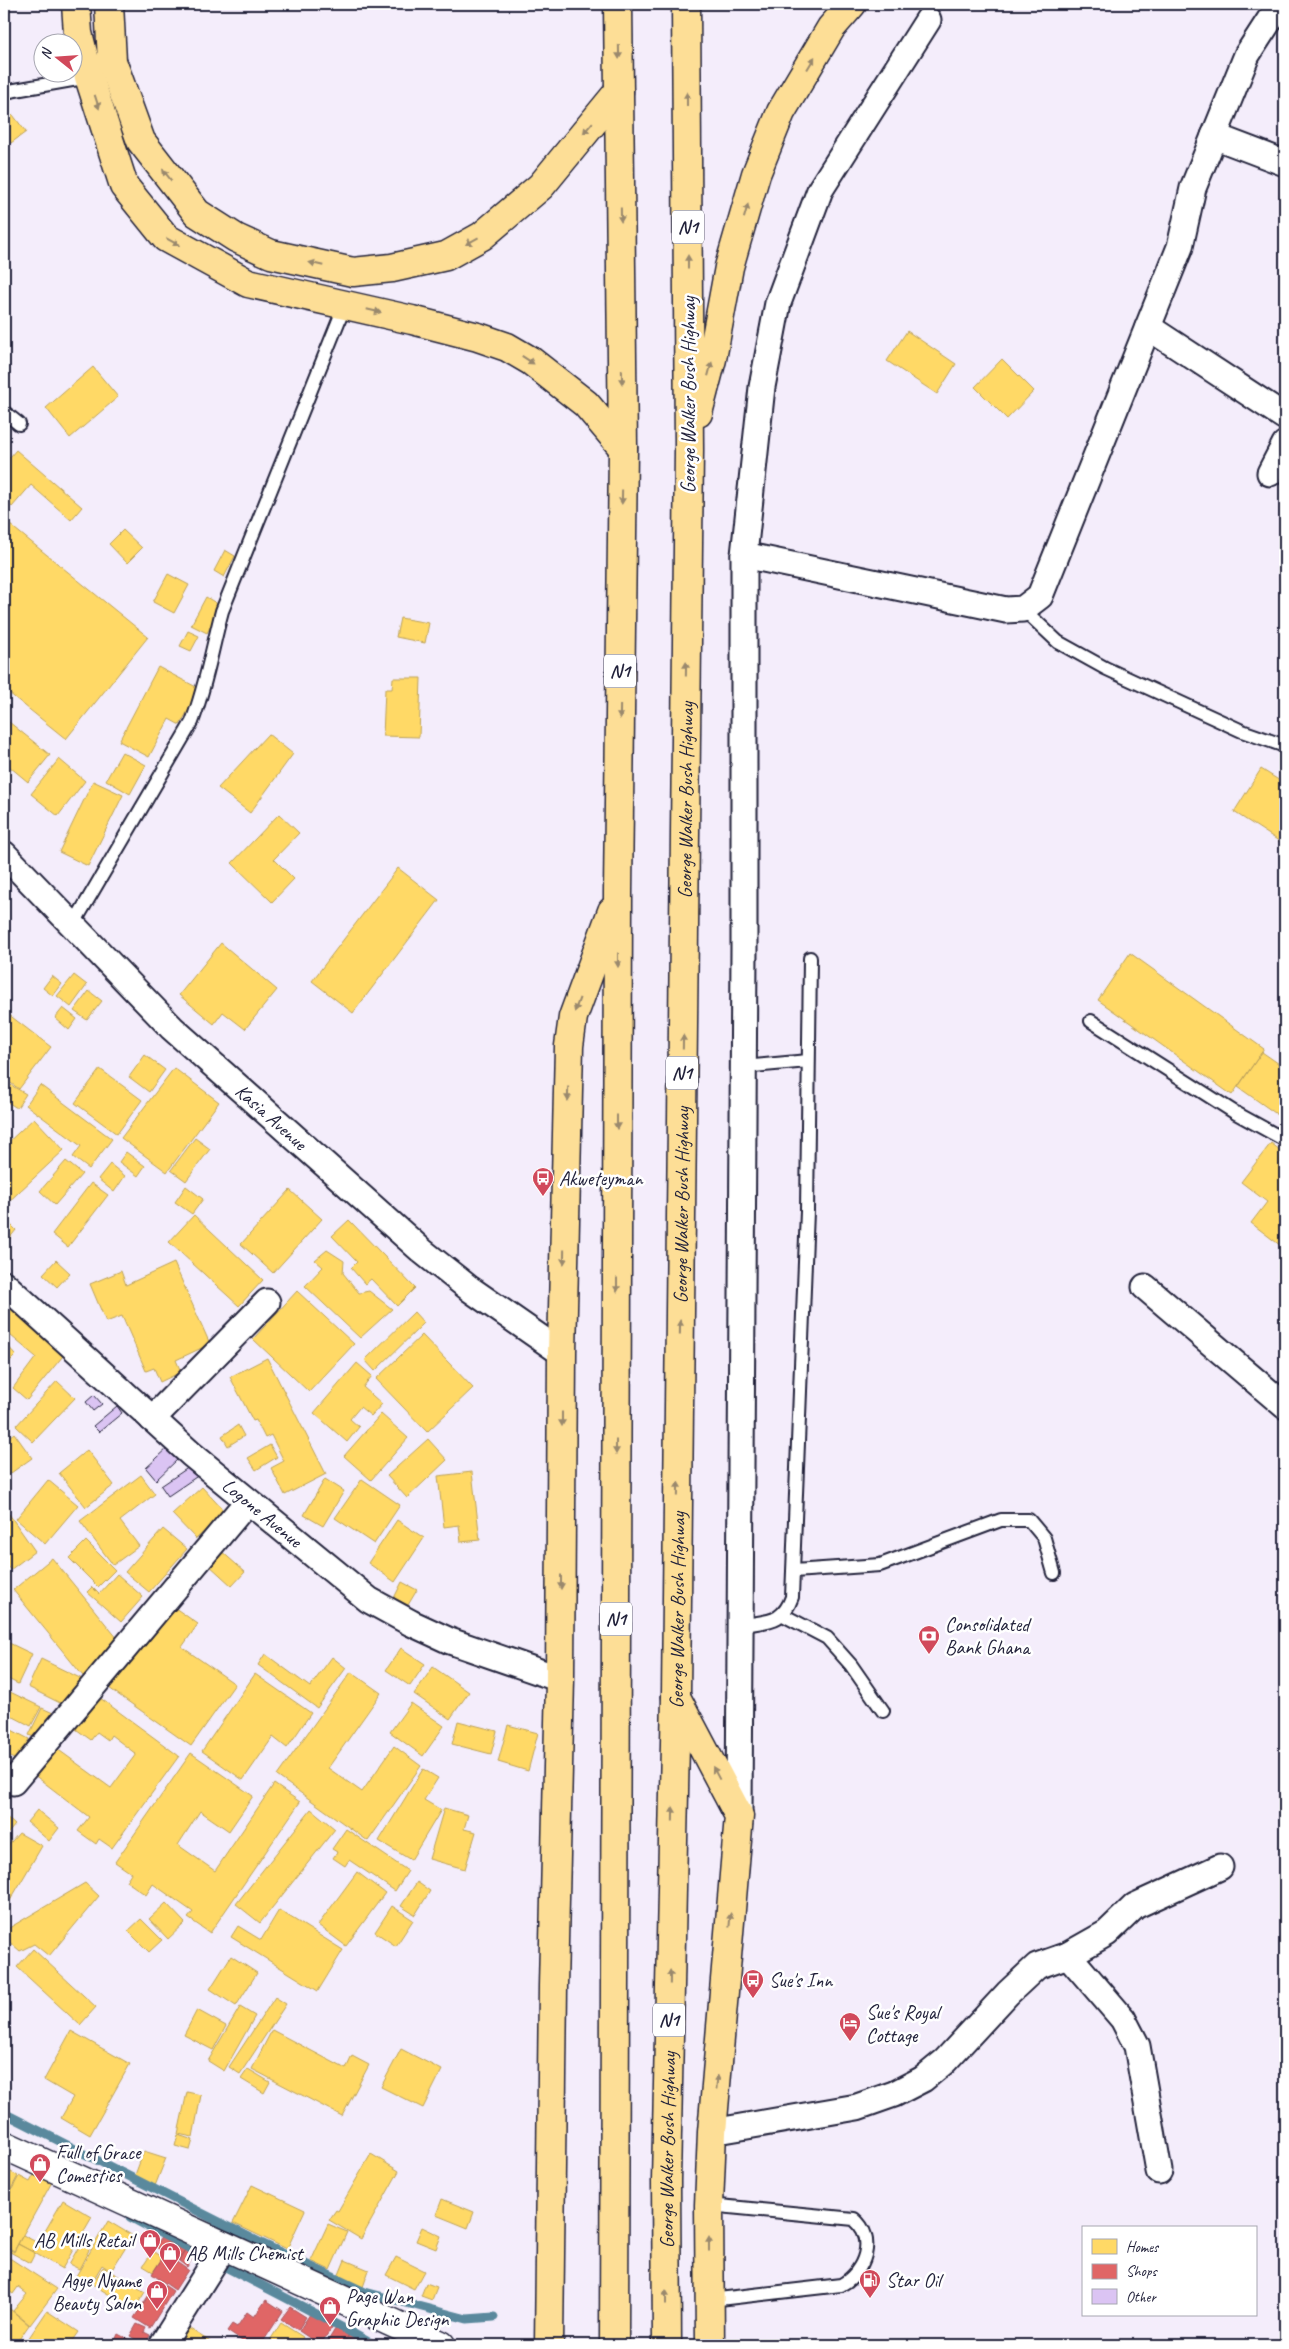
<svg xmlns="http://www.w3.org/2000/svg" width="1289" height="2349" font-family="Caveat,sans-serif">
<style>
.homes{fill:#ffd966;stroke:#bda259}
.shops{fill:#e06666;stroke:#a75259}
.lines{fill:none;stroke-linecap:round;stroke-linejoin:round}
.stream{stroke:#5a899d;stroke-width:9}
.building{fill:#dbc4f3;stroke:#22223b}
.lane-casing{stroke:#22223b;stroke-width:16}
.street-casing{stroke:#22223b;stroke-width:29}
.secondary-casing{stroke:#22223b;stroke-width:31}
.highway-casing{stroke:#22223b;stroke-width:31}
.lane{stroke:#fff;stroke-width:12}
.street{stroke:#fff;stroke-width:25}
.secondary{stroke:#fff;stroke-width:28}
.highway{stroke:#fdde96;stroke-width:28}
.oneway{fill:#9a896d}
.labels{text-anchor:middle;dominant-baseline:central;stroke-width:5;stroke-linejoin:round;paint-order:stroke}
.shield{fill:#fff;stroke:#646476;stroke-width:1}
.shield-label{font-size:19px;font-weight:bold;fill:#22223b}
.street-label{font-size:20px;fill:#22223b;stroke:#fff}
.poi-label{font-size:20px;fill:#22223b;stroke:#fff;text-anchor:start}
</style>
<rect width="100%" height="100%" fill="#f4edfb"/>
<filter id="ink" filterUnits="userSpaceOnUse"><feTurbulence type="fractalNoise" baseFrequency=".02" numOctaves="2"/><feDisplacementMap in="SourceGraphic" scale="10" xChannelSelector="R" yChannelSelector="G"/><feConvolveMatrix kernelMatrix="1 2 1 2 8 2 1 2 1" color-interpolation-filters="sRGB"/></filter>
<g filter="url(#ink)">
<path class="homes" d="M13,115L26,132L11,143L4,134V123Z
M907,331L956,364L937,394L887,361Z
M1002,359L1034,391L1007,419L975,387Z
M93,367L118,397L70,438L46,408Z
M16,450L82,507L71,520L31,485L12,507L4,500V464Z
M4,520L148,637L66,739L4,689Z
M123,530L142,548L127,563L109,544Z
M225,550L235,556L224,577L214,571Z
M168,574L189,585L174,613L153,602Z
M206,597L221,606L207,633L191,625Z
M400,618L429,623L425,643L396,637Z
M188,631L199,636L191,651L180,646Z
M158,667L200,689L180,725L169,719L149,757L119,741Z
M393,678H421L419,737L383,736L385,689H392Z
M4,718L50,755L28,782L4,762Z
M268,734L293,754L250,813L218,788Z
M122,752L146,765L130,794L106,780Z
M59,759L85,781L58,816L31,794Z
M1261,769L1285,784V845L1234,812Z
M93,781L123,795L88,866L59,852Z
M279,814L299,833L274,859L294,879L272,902L232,863Z
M398,868L439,900L353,1013L312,981Z
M221,943L277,990L245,1029L223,1012L214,1024L179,995Z
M1130,953L1264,1049L1232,1095L1098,1000Z
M74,975L87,985L71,1007L57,996Z
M52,976L62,984L53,996L43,988Z
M89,991L102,1001L87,1020L74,1011Z
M63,1008L77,1019L69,1030L55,1018Z
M4,1011L51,1047L19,1089L4,1078Z
M1262,1052L1285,1068V1120L1238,1087Z
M145,1055L165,1070L149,1092L129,1077Z
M174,1068L219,1102L167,1172L121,1138Z
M100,1069L142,1100L117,1134L75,1103Z
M4,1081L26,1094L17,1108L4,1100Z
M40,1085L112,1139L89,1169L73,1157L81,1146L26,1105Z
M34,1118L64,1150L4,1206V1146Z
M195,1138L210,1149L186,1181L171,1170Z
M1271,1143L1285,1154V1249L1251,1223L1267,1202L1241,1182Z
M126,1152L145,1166L138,1176L119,1162Z
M66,1161L82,1174L55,1205L40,1191Z
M110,1164L125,1176L114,1192L98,1179Z
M91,1183L108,1195L68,1247L52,1234Z
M186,1186L203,1199L192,1214L175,1202Z
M290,1190L322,1219L273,1273L241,1244Z
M194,1215L263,1280L239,1306L169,1242Z
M349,1220L415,1288L397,1306L371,1279L365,1284L351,1268L357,1262L332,1236Z
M7,1221L16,1230L4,1245V1224Z
M327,1250L344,1261L343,1273L359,1293L369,1291L392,1309L360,1338L305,1286L323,1267L315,1260Z
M56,1260L70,1273L57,1287L43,1274Z
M174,1263L210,1344L176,1360L181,1372L160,1382L154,1368L146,1371L122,1316L106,1322L90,1284L121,1271L126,1285Z
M297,1291L354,1344L309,1392L253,1339Z
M12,1306L67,1351L27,1400L13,1388L36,1357L4,1330V1317Z
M414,1312L424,1323L375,1371L365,1360Z
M422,1335L473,1388L427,1432L376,1379Z
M4,1342L16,1355L4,1367Z
M267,1358L326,1474L285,1495L271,1468L284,1461L271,1435L265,1438L256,1420L253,1421L230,1377Z
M357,1363L372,1376L363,1387L382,1404L371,1416L360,1407L350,1419L359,1427L347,1442L314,1413Z
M57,1381L75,1398L33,1442L16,1426Z
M381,1414L408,1438L371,1480L344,1456Z
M238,1425L244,1436L228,1446L222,1436Z
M14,1433L32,1458L4,1478V1441Z
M428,1439L447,1460L407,1498L387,1476Z
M270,1445L277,1457L256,1470L248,1458Z
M87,1450L114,1485L86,1507L59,1473Z
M472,1472L480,1540L461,1542L459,1525L444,1527L438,1476Z
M141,1475L155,1494L120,1521L139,1546L113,1565L80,1521Z
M325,1479L344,1491L323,1526L304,1515Z
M362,1479L400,1505L374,1544L335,1518Z
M48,1480L78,1505L45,1544L16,1519Z
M202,1487L225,1512L196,1539L172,1514Z
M9,1514L35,1551L10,1570L4,1560V1518Z
M397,1520L424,1538L395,1582L368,1563Z
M163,1529L187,1549L149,1592L125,1572Z
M86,1541L115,1570L98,1587L69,1558Z
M220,1550L245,1572L232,1586L208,1564Z
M52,1558L122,1644L83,1676L13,1590Z
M117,1574L143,1597L121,1622L87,1592L92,1587L99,1594Z
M402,1582L417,1590L408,1605L394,1598Z
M168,1603L198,1624L182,1647L235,1684L191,1746L109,1688Z
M5,1641L32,1654L18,1684L4,1677Z
M401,1648L425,1664L410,1686L386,1670Z
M265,1654L310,1687L332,1657L346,1668L317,1708L258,1665Z
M41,1659L82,1679L68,1707L28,1687Z
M433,1667L469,1692L450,1719L414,1694Z
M351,1672L381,1693L328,1768L362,1792L394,1746L421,1766L368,1841L277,1776Z
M255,1674L311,1713L287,1748L273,1737L243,1780L202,1751Z
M4,1689L41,1707L31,1726L4,1712Z
M96,1695L179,1756L112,1848L99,1839L96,1844L78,1831L89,1817L29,1771L49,1743L111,1788L136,1754L111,1735L108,1740L97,1732L91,1740L73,1727Z
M411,1703L444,1726L423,1756L390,1732Z
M42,1708L53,1713L40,1740L29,1735Z
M458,1721L497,1731L491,1754L452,1744Z
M508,1725L538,1733L528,1771L498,1762Z
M4,1726L29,1739L18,1761L4,1754Z
M191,1753L253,1796L229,1831L200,1811L178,1845L215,1871L274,1784L300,1802L210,1933L188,1918L193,1912L153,1884L146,1895L126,1881L131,1873L115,1862Z
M423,1769L438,1778L424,1800L441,1810L411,1860L379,1841Z
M444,1808L468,1815L464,1829L476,1832L465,1869L429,1859Z
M311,1809L335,1829L260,1923L236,1904Z
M37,1810L59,1828L49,1841L27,1822Z
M4,1815L15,1825L4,1838Z
M346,1829L408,1871L395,1891L349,1860L345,1866L333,1858L337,1852L332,1849Z
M19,1833L42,1846L4,1911V1850Z
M357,1872L385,1893L346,1946L318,1925Z
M417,1882L430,1891L415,1915L401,1906Z
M85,1883L99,1896L49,1956L34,1944L20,1951L4,1937V1931Z
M166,1903L185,1923L168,1939L149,1919Z
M392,1906L413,1920L396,1946L375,1932Z
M279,1910L343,1950L318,1991L231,1937L238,1926L261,1940Z
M141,1919L162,1940L149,1952L128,1931Z
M33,1949L96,2007L80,2025L17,1967Z
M231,1956L257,1973L236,2006L210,1989Z
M275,1997L286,2004L240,2074L229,2067Z
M240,2007L255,2016L224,2071L208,2061Z
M197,2010L226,2026L213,2050L184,2035Z
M272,2030L346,2069L352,2056L369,2065L342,2116L252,2069Z
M71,2031L130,2064L90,2135L61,2118L73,2097L44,2080Z
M401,2049L442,2070L423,2108L381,2087Z
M248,2069L270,2082L264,2093L241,2079Z
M187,2092L201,2095L193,2137L178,2134Z
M178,2135L193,2140L190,2150L175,2146Z
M144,2151L166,2158L155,2186L135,2175Z
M371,2154L399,2171L361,2239L329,2220L336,2210L338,2211Z
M4,2168L18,2176L4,2202Z
M35,2173L52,2182L14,2251L4,2245V2204L19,2176L30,2182Z
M252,2185L305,2210L287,2249L233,2223Z
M442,2199L474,2212L468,2228L436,2215Z
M63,2200L92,2217L62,2269L33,2252Z
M108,2221L133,2236L111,2271L102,2265L90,2285L76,2276Z
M328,2224L347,2232L330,2270L311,2261Z
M422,2227L441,2236L436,2249L416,2241Z
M23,2235L38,2243L33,2252L18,2244Z
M81,2243L90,2248L79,2269L69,2264Z
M18,2244L35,2253L30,2263L10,2252L11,2250L14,2252Z
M153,2251L162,2258L153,2272L143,2266Z
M8,2257L57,2289L30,2325L13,2311L27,2294L18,2287L13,2294L4,2288V2259Z
M396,2257L424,2271L414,2289L386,2275Z
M345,2260L369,2270L363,2287L338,2277Z
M103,2267L145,2292L134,2310L92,2284Z
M426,2283L437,2287L432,2300L421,2296Z
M4,2304L29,2325L15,2345H4Z
M47,2311L79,2332L70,2345H24Z
M281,2323L303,2337L298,2345H267Z
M187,2327L215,2345H175Z"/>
<path class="shops" d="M162,2235L186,2249L178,2261L156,2247Z
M186,2249L194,2255L187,2267L179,2261Z
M165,2254L188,2270L175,2290L152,2274Z
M158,2281L173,2291L150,2328L134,2318Z
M266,2300L283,2311L261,2345H248L227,2331L232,2324L237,2327L247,2312L254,2317Z
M290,2307L306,2317L298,2330L281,2319Z
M312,2311L333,2326L320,2345L299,2331Z
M137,2324L146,2328L144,2332L150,2335L145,2345L130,2336Z
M337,2326L349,2334L342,2345H329L326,2344Z
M351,2333L363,2341L360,2345H342Z
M118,2334L139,2345H113Z"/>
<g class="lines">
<path class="stream" d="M4,2113L261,2243L365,2292L467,2319L494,2317
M130,2217C211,2261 294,2300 374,2345"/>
</g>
<path class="building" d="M94,1395L102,1404L93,1411L86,1402Z
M117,1406L122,1413L99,1432L93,1426Z
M168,1448L178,1459L156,1480L146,1468Z
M192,1465L199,1475L168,1496L161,1486Z"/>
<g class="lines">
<g class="lane-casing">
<path id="lane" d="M4,92L89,77
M4,412L19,424
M1023,609L1058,642L1105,668L1242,731L1285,746
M73,925L192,722C206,686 212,648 222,611L345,305
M1091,1021L1234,1112L1285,1140
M743,1067L808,1061
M794,1571L880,1565L1001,1520H1029L1044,1538L1054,1573
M783,1615L827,1638L851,1665L883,1711
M741,1626C766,1620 782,1625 792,1597L807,1211L810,958
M709,2205L854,2219C877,2238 865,2272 841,2285L710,2300"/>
</g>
<g class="street-casing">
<g id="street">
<path d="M1214,136L1285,163"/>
<path d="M1148,327L1285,417"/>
<path d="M1270,473L1285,444"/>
<path d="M744,555L1006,610L1023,609L1040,596L1180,247L1193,188L1247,55L1280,4"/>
<path id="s1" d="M4,854L172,1028L422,1251L470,1289L562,1353"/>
<path id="s2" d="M4,1284L191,1454L369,1600L411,1623L450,1641L560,1679"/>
<path d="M1145,1287L1285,1406"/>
<path d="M152,1419L267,1302"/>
<path d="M13,1782L248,1501"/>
<path d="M739,1816L744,948V555L762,387L778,303L820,190L928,20"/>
<path d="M1068,1955L1123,2019L1137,2046L1159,2171"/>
<path d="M712,2132L857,2107L894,2094L923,2079L945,2061L1008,1993L1037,1966L1068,1955L1107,1933L1135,1906L1220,1867"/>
<path d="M162,2345L225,2245"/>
</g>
</g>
<g class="secondary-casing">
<path id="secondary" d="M4,2145L441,2345"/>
</g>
<g class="highway-casing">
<g id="highway">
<path d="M76,4L78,33L89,77L124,186L166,238L248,283L412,320L478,337L507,347L531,361L586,404L623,448"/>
<path d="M109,4L112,61L141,141L197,213L236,238L271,254L353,272L392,268L446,256L482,236L541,186L619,91"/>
<path d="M698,413L712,359L729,267L756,174L781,112L831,28L852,4"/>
<path d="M676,1697L739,1816L712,2132L709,2205L710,2345"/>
<path d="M549,2345L553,1986L560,1679L562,1353L569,1046L573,1017L612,911"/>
<path d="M614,2345L618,893L623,448L618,4"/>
<path id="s3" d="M667,2345L666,2181L676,1695L689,450L686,4"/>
</g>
</g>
<use href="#lane" class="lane"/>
<use href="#street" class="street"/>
<use href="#secondary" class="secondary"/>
<use href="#highway" class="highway"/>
</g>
<defs><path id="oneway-solid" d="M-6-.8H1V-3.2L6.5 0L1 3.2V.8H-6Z" transform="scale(1.25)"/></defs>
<g class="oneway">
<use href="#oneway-solid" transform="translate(619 52) rotate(89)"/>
<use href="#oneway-solid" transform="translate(811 63) rotate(-59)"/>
<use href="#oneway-solid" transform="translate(687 99) rotate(-90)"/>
<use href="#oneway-solid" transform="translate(97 102) rotate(72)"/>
<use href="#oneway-solid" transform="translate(588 128) rotate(130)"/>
<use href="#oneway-solid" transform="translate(167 175) rotate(-128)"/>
<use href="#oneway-solid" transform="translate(746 211) rotate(-74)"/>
<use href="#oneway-solid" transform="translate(621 215) rotate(89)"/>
<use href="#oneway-solid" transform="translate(472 241) rotate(151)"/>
<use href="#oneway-solid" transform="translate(173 242) rotate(29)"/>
<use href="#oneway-solid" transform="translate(688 262) rotate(-90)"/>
<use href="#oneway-solid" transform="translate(316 264) rotate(-167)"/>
<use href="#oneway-solid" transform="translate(374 311) rotate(13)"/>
<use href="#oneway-solid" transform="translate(528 360) rotate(34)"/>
<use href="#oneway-solid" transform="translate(710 369) rotate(-75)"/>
<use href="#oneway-solid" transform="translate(622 377) rotate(89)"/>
<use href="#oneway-solid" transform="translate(622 497) rotate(91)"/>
<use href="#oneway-solid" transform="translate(686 669) rotate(-89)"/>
<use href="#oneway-solid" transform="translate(620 712) rotate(91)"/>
<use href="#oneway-solid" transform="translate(618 960) rotate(90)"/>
<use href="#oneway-solid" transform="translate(577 1005) rotate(110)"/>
<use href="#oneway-solid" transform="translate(683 1042) rotate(-89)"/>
<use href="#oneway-solid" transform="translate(568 1094) rotate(91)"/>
<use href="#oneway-solid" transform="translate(617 1122) rotate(90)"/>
<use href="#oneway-solid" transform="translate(564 1257) rotate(91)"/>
<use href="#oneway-solid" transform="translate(617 1285) rotate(90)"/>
<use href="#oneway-solid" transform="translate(680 1327) rotate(-89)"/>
<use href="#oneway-solid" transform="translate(562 1419) rotate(90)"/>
<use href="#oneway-solid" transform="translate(616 1447) rotate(90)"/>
<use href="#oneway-solid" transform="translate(678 1489) rotate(-89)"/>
<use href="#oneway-solid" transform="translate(561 1582) rotate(90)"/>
<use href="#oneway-solid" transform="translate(716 1773) rotate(-118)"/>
<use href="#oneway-solid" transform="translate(673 1814) rotate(-89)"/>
<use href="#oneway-solid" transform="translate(730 1920) rotate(-85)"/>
<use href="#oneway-solid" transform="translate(670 1977) rotate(-89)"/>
<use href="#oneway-solid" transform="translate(717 2082) rotate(-85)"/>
<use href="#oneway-solid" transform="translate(709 2244) rotate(-90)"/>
<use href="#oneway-solid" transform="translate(666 2297) rotate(-90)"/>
</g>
</g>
<defs>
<g id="bus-pin" transform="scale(1.125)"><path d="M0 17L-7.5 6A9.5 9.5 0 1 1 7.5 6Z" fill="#d1495b" stroke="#fff"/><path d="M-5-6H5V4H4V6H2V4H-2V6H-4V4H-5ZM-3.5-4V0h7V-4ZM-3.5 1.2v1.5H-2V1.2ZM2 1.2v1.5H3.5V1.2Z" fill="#fff"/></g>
<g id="bank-pin" transform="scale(1.125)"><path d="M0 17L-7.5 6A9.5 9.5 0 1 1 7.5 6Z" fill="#d1495b" stroke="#fff"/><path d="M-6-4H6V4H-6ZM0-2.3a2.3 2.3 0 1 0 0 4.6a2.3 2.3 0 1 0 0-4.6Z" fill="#fff"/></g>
<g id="hotel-pin" transform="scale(1.125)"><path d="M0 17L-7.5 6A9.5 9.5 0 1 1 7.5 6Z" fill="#d1495b" stroke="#fff"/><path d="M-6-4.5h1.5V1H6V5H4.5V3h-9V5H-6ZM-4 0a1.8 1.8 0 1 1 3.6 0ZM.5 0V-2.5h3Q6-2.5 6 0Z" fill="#fff"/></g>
<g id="shop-pin" transform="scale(1.125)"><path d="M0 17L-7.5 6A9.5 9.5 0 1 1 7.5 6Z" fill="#d1495b" stroke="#fff"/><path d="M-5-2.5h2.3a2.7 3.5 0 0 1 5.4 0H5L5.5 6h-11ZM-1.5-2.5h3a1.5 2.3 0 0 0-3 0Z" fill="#fff"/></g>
<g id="fuel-pin" transform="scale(1.125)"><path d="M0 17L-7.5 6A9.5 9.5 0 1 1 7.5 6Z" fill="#d1495b" stroke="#fff"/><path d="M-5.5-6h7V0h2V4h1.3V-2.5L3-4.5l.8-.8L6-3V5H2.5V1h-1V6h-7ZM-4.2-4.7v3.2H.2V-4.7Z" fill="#fff"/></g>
</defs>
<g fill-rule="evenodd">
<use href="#bus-pin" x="543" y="1178"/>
<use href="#bank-pin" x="929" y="1636"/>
<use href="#bus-pin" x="753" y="1980"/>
<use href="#hotel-pin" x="850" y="2023"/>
<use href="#shop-pin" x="40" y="2164"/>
<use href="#shop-pin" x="150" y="2240"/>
<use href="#shop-pin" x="170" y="2253"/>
<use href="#fuel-pin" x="870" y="2280"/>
<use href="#shop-pin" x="157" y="2291"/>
<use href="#shop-pin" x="330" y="2307"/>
</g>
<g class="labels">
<g class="shield">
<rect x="672" y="210.5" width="32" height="33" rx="4"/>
<rect x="604" y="654.5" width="32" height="33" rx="4"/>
<rect x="666" y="1056.5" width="32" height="33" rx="4"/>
<rect x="600" y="1602.5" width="32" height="33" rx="4"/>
<rect x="653" y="2003.5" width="32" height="33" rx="4"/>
</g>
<g class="shield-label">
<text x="688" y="227">N1</text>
<text x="620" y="671">N1</text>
<text x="682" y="1073">N1</text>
<text x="616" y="1619">N1</text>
<text x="669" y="2020">N1</text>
</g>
<g class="street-label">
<text transform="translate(688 395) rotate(-90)">George Walker Bush Highway</text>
<text stroke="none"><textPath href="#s3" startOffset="1545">George Walker Bush Highway</textPath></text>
<text stroke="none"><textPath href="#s1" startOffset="375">Kasia Avenue</textPath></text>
<text stroke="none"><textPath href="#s3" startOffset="1140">George Walker Bush Highway</textPath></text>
<text stroke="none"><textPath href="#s2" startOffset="345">Logone Avenue</textPath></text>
<text stroke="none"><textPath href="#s3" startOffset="735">George Walker Bush Highway</textPath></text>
<text stroke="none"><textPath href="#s3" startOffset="195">George Walker Bush Highway</textPath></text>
</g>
<g class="poi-label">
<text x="559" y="1178">Akweteyman</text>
<text x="945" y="1624">Consolidated<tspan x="945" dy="23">Bank Ghana</tspan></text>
<text x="769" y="1980">Sue's Inn</text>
<text x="866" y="2012">Sue's Royal<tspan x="866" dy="23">Cottage</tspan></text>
<text x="56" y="2152">Full of Grace<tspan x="56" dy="23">Comestics</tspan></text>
<text x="134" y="2240" text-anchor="end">AB Mills Retail</text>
<text x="186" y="2253">AB Mills Chemist</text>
<text x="141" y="2280" text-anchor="end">Agye Nyame<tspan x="141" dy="23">Beauty Salon</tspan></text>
<text x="886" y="2280">Star Oil</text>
<text x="346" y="2296">Page Wan<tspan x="346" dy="23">Graphic Design</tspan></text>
</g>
</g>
<rect width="1289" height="2349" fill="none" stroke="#fff" stroke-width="20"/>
<rect x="10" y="10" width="1269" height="2329" fill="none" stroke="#22223b" stroke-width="2" filter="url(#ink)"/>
<rect x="1082" y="2226" width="175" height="90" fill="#ffffff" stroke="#a7a7b1"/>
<rect x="1092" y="2239" width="25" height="15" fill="#ffd966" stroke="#a7a7b1"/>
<text x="1126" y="2252" font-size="15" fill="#22223b">Homes</text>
<rect x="1092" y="2264" width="25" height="15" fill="#e06666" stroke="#a7a7b1"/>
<text x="1126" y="2276" font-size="15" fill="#22223b">Shops</text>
<rect x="1092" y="2289" width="25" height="15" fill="#dbc4f3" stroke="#a7a7b1"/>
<text x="1126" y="2302" font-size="15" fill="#22223b">Other</text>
<g transform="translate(58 58) rotate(287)"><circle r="24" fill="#ffffff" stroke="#a7a7b1"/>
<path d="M0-4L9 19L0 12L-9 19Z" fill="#d1495b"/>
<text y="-8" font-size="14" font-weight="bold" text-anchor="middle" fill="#22223b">N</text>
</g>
</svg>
